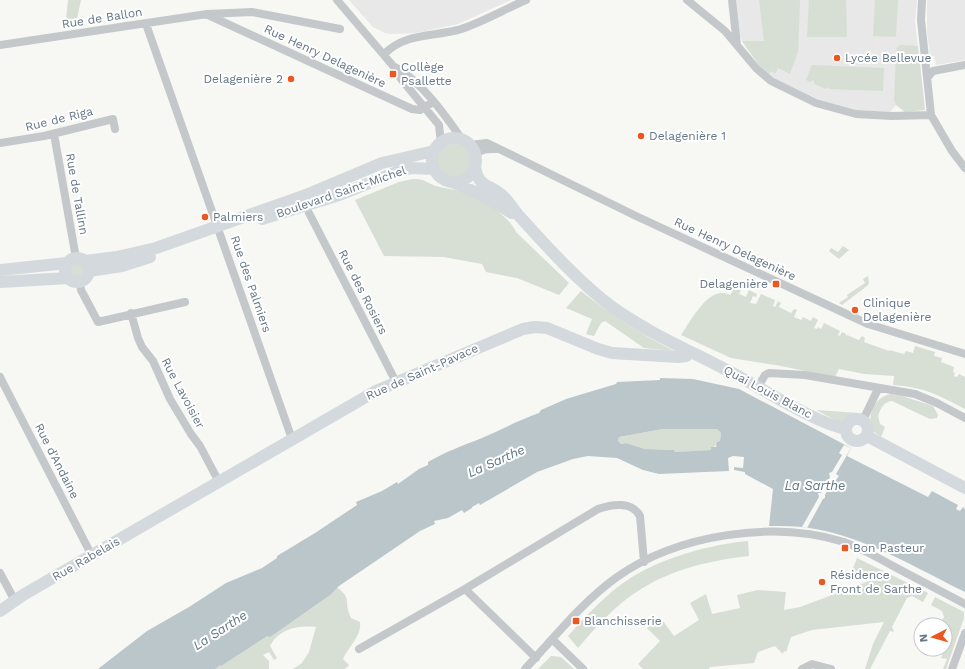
<svg xmlns="http://www.w3.org/2000/svg" width="965" height="669" font-family="'Work Sans',sans-serif">
<style>
.built{fill:#e7e8e7}
.green{fill:#d7ded4}
.water{fill:#bbc6cb;fill-rule:evenodd}
.pier{fill:#f7f7f3}
.lines{fill:none;stroke-linecap:round;stroke-linejoin:round}
.street{stroke:#c4c8cb;stroke-width:8}
.secondary{stroke:#d4d9dd;stroke-width:12}
.poi-dot{fill:#ea5720;stroke:#fff;stroke-width:1.5}
.labels{text-anchor:middle;dominant-baseline:central;stroke-width:4;stroke-linejoin:round;paint-order:stroke}
.street-label{font-size:12px;fill:#647686;stroke:#fff}
.poi-label{font-size:12px;fill:#647686;stroke:#fff;text-anchor:start}
.water-label{font-size:13px;font-style:italic;fill:#607782;stroke:#fff}
</style>
<rect width="100%" height="100%" fill="#f7f7f3"/>
<path class="built" d="M349,0H511L458,24L416,33L391,34L385,33L373,27Z
M735,0H917L915,21L924,103L896,105L890,112L857,110L820,100L773,78L759,65L745,46L739,34Z
M927,0H965V60L936,65L934,56H930L927,31Z"/>
<path class="green" d="M68,0H81L77,19L66,20Z
M759,0H800L798,52L790,74L778,68L775,74L771,71L769,74L759,65L742,41H764Z
M809,0H846L847,37H807Z
M875,0H898L896,37L873,36Z
M901,45L918,46L925,110L905,112L896,105L894,100L896,52L897,47Z
M812,65L884,68L883,91L829,89L828,87L825,89L815,84L813,80L810,82L806,80Z
M437 161a17 17 0 1 1 34 0a17 17 0 1 1-34 0Z
M413,179C427,179 426,183 436,186C447,189 460,190 469,194C485,202 509,216 516,232L569,283L559,295L517,278L486,272L482,264L444,257L384,256L355,200L399,182Z
M843,246L849,250L839,259L829,251L831,248L838,252Z
M70 270a7 7 0 1 1 14 0a7 7 0 1 1-14 0Z
M868,276L869,283L867,286L842,305L839,303L848,297L847,295L865,283L863,279Z
M738,283L739,284L738,288L741,290L739,294L746,297L749,290L757,294L756,297L753,296L750,303L756,304L761,294L775,300L773,306L775,307L778,301L781,303L779,307L791,313L794,309L797,310L794,317L801,320L803,317L811,321L813,317L818,320L814,328L817,329L818,327L821,329L824,323L840,331L838,335L840,336L842,332L846,334V337L847,335L859,340L862,336L865,338L864,342L889,351V350L904,354L906,351L913,353L915,346L935,352L934,356L942,358L941,362L954,367L953,372L955,373L954,376L957,377L959,374L965,377V409C938,395 924,387 893,385L894,376L864,374L839,369L835,377L781,366L731,358L681,335C691,321 709,284 730,295Z
M581,291C611,315 640,334 674,351L644,348L605,321L601,323L594,336L586,334L592,319L566,308Z
M891,394L899,395L933,406L938,415L937,418L930,419L892,401C883,402 881,408 878,416L880,424L885,427L881,437L873,431C866,416 874,397 891,394Z
M816,410L859,413L842,422L837,421Z
M663,429H717L721,433L720,441L711,450L675,452L674,450L645,449L626,443L620,444L618,441L619,437Z
M748,541L749,556C712,560 673,569 641,589C616,604 597,626 578,648L568,636C587,615 608,592 632,577C667,556 709,545 748,541Z
M857,558L928,593L923,602L912,596L907,598L892,627L894,632L890,631L870,669H865L873,644L884,622L812,630L791,637L786,652L784,651L783,654L775,646L758,652L754,663L710,667L709,669H643L638,664L660,641L647,628L660,617L674,636L699,620L690,603L706,594L712,614L740,608L737,595L758,590L786,592L784,610L800,607L872,580L852,571Z
M332,584C355,599 342,599 351,618L360,622C362,636 348,647 343,659L349,665L345,669H293L302,663L309,652L316,627C298,625 279,629 270,646L277,658L274,660L269,652L263,655L269,661V669H211Z
M935,597L964,612V618L946,669H943L947,659L941,658L948,640L945,638V625H939L944,617L942,611L931,605Z
M551,656L561,657L574,669H538Z"/>
<path class="water" d="M660,378L693,379L739,389L851,448L847,456L928,497L932,491L958,505L956,509L960,511L963,507L965,509V592C916,568 864,536 809,528C796,526 783,526 769,526L773,489L745,474V472L734,470V467L743,468L744,457L733,456L728,458L729,471L659,474L643,470L617,458L588,456L573,459L537,472L480,505L479,503L472,507V508L464,513L462,510L448,518L434,521L435,524L420,531L339,586L330,595L270,637L267,636L221,666L220,665L215,669H98L147,631L189,607L226,583L262,568L277,558V556L315,533L357,505L356,502L382,491L397,482L398,484L419,469L428,465V462C445,452 464,445 482,438C501,430 519,420 539,413L541,410L566,399L616,384L617,382L660,380ZM663,429H717L721,433L720,441L717,442L716,447H711V450L675,452L674,450L645,449L626,443L621,444L618,441L619,437Z"/>
<path class="pier" d="M844,445L851,448L836,474L839,476L836,480L834,479L825,495V498L823,499L807,528L802,527L819,497L818,493H821L830,477L829,473L832,472L842,455L839,453Z"/>
<g class="lines">
<path class="street" d="M337,0L394,67L401,79L439,125L441,143
M687,0L725,31L756,68L771,81L816,103L856,114L892,116L931,115
M732,0L737,45
M922,0L921,20L931,115L952,151L965,168
M208,15L412,109L420,110L433,102
M146,24L292,439
M0,45L207,14L252,12L340,29
M384,54C406,33 430,37 458,30C479,24 505,9 526,0
M395,67C421,81 446,116 463,141
M928,77L933,71L965,65
M54,134L76,258
M0,143L44,136L113,119L115,129
M470,145L487,143L636,216L868,324L965,354
M475,156C480,148 488,149 497,149
M309,213L396,382
M80,282L81,290L98,322L185,302
M131,313L138,338L142,347L153,361L170,399L191,434L200,446L219,482
M0,377L92,556
M758,387L765,375L769,373L805,375L915,394L937,403L965,418
M863,420L878,389
M0,573L15,601
M465,589L536,658
M553,640L583,669
M359,649L465,589L598,509C612,504 632,501 640,516L644,562
M525,669C554,638 582,602 617,577C678,534 774,520 844,542C861,548 877,557 893,566C917,579 941,591 965,604
M802,669L812,664L831,669
M952,669L965,633"/>
<path class="secondary" d="M432 160a22 22 0 1 1 44 0a22 22 0 1 1-44 0Z
M475,166C478,189 490,183 504,197C510,203 515,212 521,218C549,249 579,282 612,307C654,337 701,355 745,380C773,395 815,422 846,429
M452,182L480,194L512,213
M262,219L342,194L399,171L412,168L434,169
M65 270a12 12 0 1 1 24 0a12 12 0 1 1-24 0Z
M85,261L117,257L156,248L306,195L382,163L434,151
M0,270L67,263
M89,271L122,266L150,257
M0,282L68,278
M846 430a11 11 0 1 1 22 0a11 11 0 1 1-22 0Z
M867,436L965,488
M0,611L23,595L376,391L523,329L535,327L547,328L598,349L612,353L678,357L686,356L691,352"/>
</g>
<g class="poi-dot">
<circle cx="837" cy="58" r="4"/>
<rect x="389" y="70" width="8" height="8" rx="2"/>
<circle cx="291" cy="79" r="4"/>
<circle cx="641" cy="136" r="4"/>
<circle cx="205" cy="217" r="4"/>
<rect x="772" y="280" width="8" height="8" rx="2"/>
<circle cx="855" cy="310" r="4"/>
<rect x="841" y="544" width="8" height="8" rx="2"/>
<circle cx="822" cy="582" r="4"/>
<rect x="572" y="617" width="8" height="8" rx="2"/>
</g>
<g class="labels">
<g class="street-label">
<text transform="translate(102 18) rotate(-9)">Rue de Ballon</text>
<text transform="translate(325 56) rotate(25)">Rue Henry Delagenière</text>
<text transform="translate(59 119) rotate(-14)">Rue de Riga</text>
<text transform="translate(341 192) rotate(-19)">Boulevard Saint-Michel</text>
<text transform="translate(77 194) rotate(80)">Rue de Tallinn</text>
<text transform="translate(735 249) rotate(25)">Rue Henry Delagenière</text>
<text transform="translate(251 284) rotate(71)">Rue des Palmiers</text>
<text transform="translate(363 292) rotate(63)">Rue des Rosiers</text>
<text transform="translate(422 372) rotate(-24)">Rue de Saint-Pavace</text>
<text transform="translate(768 392) rotate(28)">Quai Louis Blanc</text>
<text transform="translate(183 393) rotate(62)">Rue Lavoisier</text>
<text transform="translate(57 461) rotate(63)">Rue d'Andaine</text>
<text transform="translate(86 559) rotate(-30)">Rue Rabelais</text>
</g>
<g class="poi-label">
<text x="845" y="58">Lycée Bellevue</text>
<text x="401" y="67">Collège<tspan x="401" dy="14">Psallette</tspan></text>
<text x="283" y="79" text-anchor="end">Delagenière 2</text>
<text x="649" y="136">Delagenière 1</text>
<text x="213" y="217">Palmiers</text>
<text x="768" y="284" text-anchor="end">Delagenière</text>
<text x="863" y="303">Clinique<tspan x="863" dy="14">Delagenière</tspan></text>
<text x="853" y="548">Bon Pasteur</text>
<text x="830" y="575">Résidence<tspan x="830" dy="14">Front de Sarthe</tspan></text>
<text x="584" y="621">Blanchisserie</text>
</g>
<g class="water-label">
<text transform="translate(496 461) rotate(-24)">La Sarthe</text>
<text x="815" y="485">La Sarthe</text>
<text transform="translate(220 630) rotate(-33)">La Sarthe</text>
</g>
</g>
<g transform="translate(933 637) rotate(264)"><circle r="19" fill="#ffffff" stroke="#c1c8cf"/>
<path d="M0-3L7 15L0 10L-7 15Z" fill="#ea5720"/>
<text y="-6" font-size="11" font-weight="bold" text-anchor="middle" fill="#647686">N</text>
</g>
</svg>
